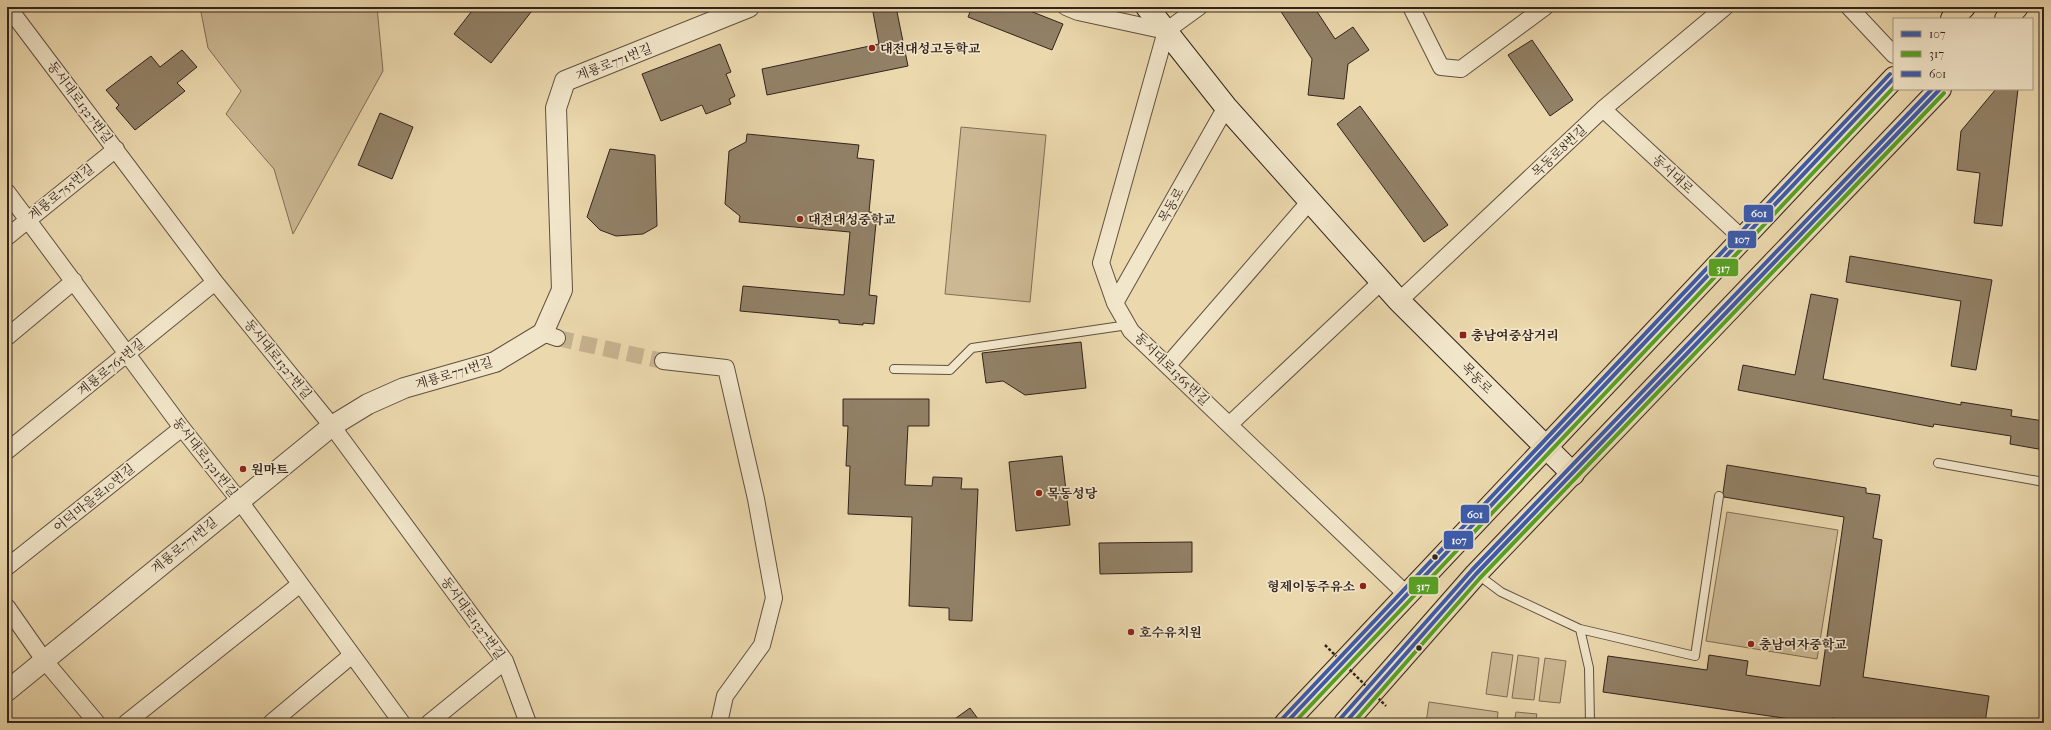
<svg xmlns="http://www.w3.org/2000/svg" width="2051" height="730" font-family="'IM FELL French Canon','Noto Serif KR',serif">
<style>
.green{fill:#ccb994;stroke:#7f6e58}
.building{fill:#928167;stroke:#32231c}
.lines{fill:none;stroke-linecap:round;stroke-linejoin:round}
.minor-tunnel{stroke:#c6b490;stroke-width:16;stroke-dasharray:16 8;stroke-linecap:butt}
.service-casing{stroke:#605040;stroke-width:10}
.minor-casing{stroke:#605040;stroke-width:18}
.tertiary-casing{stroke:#605040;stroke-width:22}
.secondary-casing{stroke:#32231c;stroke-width:24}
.primary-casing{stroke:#32231c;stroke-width:24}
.service{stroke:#f2e6ca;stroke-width:8}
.minor{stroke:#f2e6ca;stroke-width:16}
.tertiary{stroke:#f2e6ca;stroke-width:20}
.secondary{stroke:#f2e6ca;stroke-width:22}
.primary{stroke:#ebd8ad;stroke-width:22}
.path-bridge{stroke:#32231c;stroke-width:2.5;stroke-dasharray:3 2;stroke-linecap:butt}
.bus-1-casing{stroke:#f2e6ca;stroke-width:7}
.bus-2-casing{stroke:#f2e6ca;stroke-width:7}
.bus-3-casing{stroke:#f2e6ca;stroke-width:7}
.bus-1{stroke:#3d5bab;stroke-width:4}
.bus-2{stroke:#57a224;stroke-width:4}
.bus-3{stroke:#3d5bab;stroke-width:4}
.poi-dot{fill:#8f2418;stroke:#f2e6ca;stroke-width:1.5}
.bus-dot{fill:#32231c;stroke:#f2e6ca;stroke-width:1.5}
.labels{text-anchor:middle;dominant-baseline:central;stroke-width:3.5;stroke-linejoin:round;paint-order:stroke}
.poi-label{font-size:13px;font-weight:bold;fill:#32231c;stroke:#f2e6ca;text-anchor:start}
.street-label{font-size:13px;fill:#32231c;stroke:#f2e6ca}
.line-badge{stroke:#f2e6ca;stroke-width:1.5}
.badge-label{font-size:11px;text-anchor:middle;font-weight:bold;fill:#fff}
</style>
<rect width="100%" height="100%" fill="#ebd8ad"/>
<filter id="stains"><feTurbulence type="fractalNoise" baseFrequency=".005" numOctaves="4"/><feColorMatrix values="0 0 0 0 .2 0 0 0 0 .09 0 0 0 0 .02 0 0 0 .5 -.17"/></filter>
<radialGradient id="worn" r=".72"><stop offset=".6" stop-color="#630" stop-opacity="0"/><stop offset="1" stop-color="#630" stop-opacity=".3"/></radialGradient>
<path class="green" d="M200,7H377L383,71L293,234L274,169L226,114L241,91L208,48Z
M961,127L1046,135L1030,302L945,294Z
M1727,512L1838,530L1817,659L1706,641Z
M1492,652L1513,655L1507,697L1486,694Z
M1518,655L1539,658L1534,700L1512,698Z
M1545,658L1566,661L1560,703L1539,701Z
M1429,702L1498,712L1497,723H1426Z
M1516,712L1537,714L1535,723H1514Z"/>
<path class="building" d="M475,7H535L491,63L454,34Z
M872,7H896L908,66L767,95L762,69L879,44Z
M972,7H1020L1063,24L1052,50L968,17Z
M1278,7H1314L1335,39L1353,27L1369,50L1348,64L1344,99L1308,95L1312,59Z
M1532,40L1573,100L1550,116L1508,55Z
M720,44L731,72L726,74L735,96L729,99L731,104L706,114L702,105L661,121L642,74Z
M182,50L197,67L177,83L185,91L135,130L116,108L119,105L106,90L151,56L160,67Z
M1996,89H2018L2002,226L1974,223L1980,173L1957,170L1961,131Z
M1360,106L1448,225L1424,242L1337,124Z
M380,113L413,127L392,179L358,165Z
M747,134L859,145L857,158L874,160L869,212L877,213L869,295L877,296L874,324L863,323V325L839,323V320L740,311L743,286L844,295L850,232L739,222L740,216L725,204L729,151L746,142Z
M610,149L655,155L657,226L643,234L616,236L600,230L587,217Z
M1850,256L1992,280L1976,370L1951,366L1961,301L1846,282Z
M1811,294L1838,299L1823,379L1961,405V402L2012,410L2011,416L2044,421V450L2010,444L2011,436L1934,424L1933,427L1738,390L1743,365L1795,375Z
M1081,342L1086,388L1025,395L1003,381L986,383L982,353Z
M843,399H929V426H908L905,485L932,486L933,477L962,478L961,489H978L972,621L949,620V608L909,606L912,517L848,514L850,466H846L848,426H843Z
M1062,456L1070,525L1016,531L1009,462Z
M1727,465L1866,488V493L1880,495L1873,538L1882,540L1863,677L1989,696L1985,723H1869L1832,718V723H1818L1603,692L1608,656L1707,670L1709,655L1748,661L1746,675L1820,686L1844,517L1724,497L1723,493Z
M1192,542V572L1100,574L1099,543Z
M970,708L981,723H949Z"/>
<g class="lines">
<path class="minor-tunnel" d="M557,338L663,361"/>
<g class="service-casing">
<path id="service" d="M894,369L950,370L972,348L1128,325
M1938,463L2044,482
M1477,574L1501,592L1580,629L1589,668L1590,723
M1580,629L1695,656L1719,496"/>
</g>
<g class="minor-casing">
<path id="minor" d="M8,7L215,282L332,426L505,661L528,723
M1066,7L1078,12L1166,31
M1411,7L1441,67L1461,69L1545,7
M1849,7L1894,55
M1166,31L1101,263L1115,303L1131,331L1406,594
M1166,31L1199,7
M1603,109L1743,239
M7,192L182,428L239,500L402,723
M7,237L116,149
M1399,301L1603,109L1725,7
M1115,303L1226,107
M543,333L557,338
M7,337L74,281
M663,361L726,368L756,499L774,598L762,645L725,696L719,723
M1168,365L1310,201
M1230,424L1381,282
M7,451L215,282
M7,567L182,428
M7,607L44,660L97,723
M126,723L299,585
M271,723L352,655
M429,723L505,661"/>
</g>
<g class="tertiary-casing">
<path id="tertiary" d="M7,691L332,426L368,404L404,388L495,362L543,333L562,290L556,108L565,81L749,7"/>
</g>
<g class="secondary-casing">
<path id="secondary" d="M1147,7L1226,107L1399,301L1573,474"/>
</g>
<g class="primary-casing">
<path id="primary" d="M1952,19L1964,7
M2006,19L2017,7
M1286,723L1894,78
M1345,723L1476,574L1940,89"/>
</g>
<use href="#service" class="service"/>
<use href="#minor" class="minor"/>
<use href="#tertiary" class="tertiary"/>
<use href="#secondary" class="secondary"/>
<use href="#primary" class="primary"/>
<path class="path-bridge" d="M1325,645L1386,706"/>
<g class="bus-1-casing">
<path id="bus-1" d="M1286,723L1894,78
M1345,723L1476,574L1940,89"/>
</g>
<g class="bus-2-casing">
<path id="bus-2" d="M1294,723L1894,87
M1353,723L1480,578L1944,93"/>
</g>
<g class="bus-3-casing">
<path id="bus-3" d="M1282,719L1890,74
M1340,719L1472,570L1932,89"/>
</g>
<use href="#bus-1" class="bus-1"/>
<use href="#bus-2" class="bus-2"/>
<use href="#bus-3" class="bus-3"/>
</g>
<g class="poi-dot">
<circle cx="872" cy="48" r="4"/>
<circle cx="800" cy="219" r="4"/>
<rect x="1459" y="331" width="8" height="8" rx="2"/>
<circle cx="243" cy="469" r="4"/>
<circle cx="1039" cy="493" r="4"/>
<circle cx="1363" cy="586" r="4"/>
<circle cx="1131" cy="632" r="4"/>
<circle cx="1751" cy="644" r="4"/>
</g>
<g class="bus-dot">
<circle cx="1435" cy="557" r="3.5"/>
<circle cx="1419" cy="648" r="3.5"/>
</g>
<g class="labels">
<g class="poi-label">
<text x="880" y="48">대전대성고등학교</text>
<text x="808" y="219">대전대성중학교</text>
<text x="1471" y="335">충남여중삼거리</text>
<text x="251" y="469">원마트</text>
<text x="1047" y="493">목동성당</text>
<text x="1355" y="586" text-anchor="end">형제이동주유소</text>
<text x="1139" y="632">호수유치원</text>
<text x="1759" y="644">충남여자중학교</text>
</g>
<g class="street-label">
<text transform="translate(614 62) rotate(-21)">계룡로771번길</text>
<text transform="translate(80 102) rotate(53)">동서대로1327번길</text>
<text transform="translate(1559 151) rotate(-43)">목동로8번길</text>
<text transform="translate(1673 174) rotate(43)">동서대로</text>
<text transform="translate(61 192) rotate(-39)">계룡로755번길</text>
<text transform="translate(1171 205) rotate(-61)">목동로</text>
<text transform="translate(278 359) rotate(51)">동서대로1327번길</text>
<text transform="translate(111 367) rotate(-39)">계룡로765번길</text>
<text transform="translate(1172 369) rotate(44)">동서대로1365번길</text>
<text transform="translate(454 373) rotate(-17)">계룡로771번길</text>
<text transform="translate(1477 378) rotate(45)">목동로</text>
<text transform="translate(205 457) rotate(52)">동서대로1321번길</text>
<text transform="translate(94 498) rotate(-39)">어덕마을로10번길</text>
<text transform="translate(184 545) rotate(-39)">계룡로771번길</text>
<text transform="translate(473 618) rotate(54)">동서대로1327번길</text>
</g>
</g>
<g class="line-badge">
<rect x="1743" y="204" width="31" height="19" rx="4" fill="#3d5bab"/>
<rect x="1727" y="230" width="30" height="19" rx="4" fill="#3d5bab"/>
<rect x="1708" y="258" width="31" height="19" rx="4" fill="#57a224"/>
<rect x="1460" y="504" width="30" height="20" rx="4" fill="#3d5bab"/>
<rect x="1443" y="530" width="31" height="20" rx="4" fill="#3d5bab"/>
<rect x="1408" y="576" width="31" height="19" rx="4" fill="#57a224"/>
</g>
<g class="badge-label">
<text x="1759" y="217">601</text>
<text x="1742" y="243">107</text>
<text x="1723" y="272">317</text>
<text x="1475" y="518">601</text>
<text x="1459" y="544">107</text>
<text x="1423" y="590">317</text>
</g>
<rect width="2051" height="730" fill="none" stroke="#ebd8ad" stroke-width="24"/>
<rect x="8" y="8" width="2035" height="714" fill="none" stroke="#32231c" stroke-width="2"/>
<rect x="12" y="12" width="2027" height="706" fill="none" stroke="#32231c"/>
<rect x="1893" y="18" width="140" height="72" fill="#f2e6ca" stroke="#a59884"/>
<rect x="1901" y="31" width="20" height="6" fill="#3d5bab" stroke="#a59884"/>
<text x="1929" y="38" font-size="12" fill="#32231c">107</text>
<rect x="1901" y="51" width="20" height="6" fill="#57a224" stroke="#a59884"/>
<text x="1929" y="58" font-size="12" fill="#32231c">317</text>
<rect x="1901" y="71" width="20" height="6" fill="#3d5bab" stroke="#a59884"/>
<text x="1929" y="78" font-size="12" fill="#32231c">601</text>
<rect width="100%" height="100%" filter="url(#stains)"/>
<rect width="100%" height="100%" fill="url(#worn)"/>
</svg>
